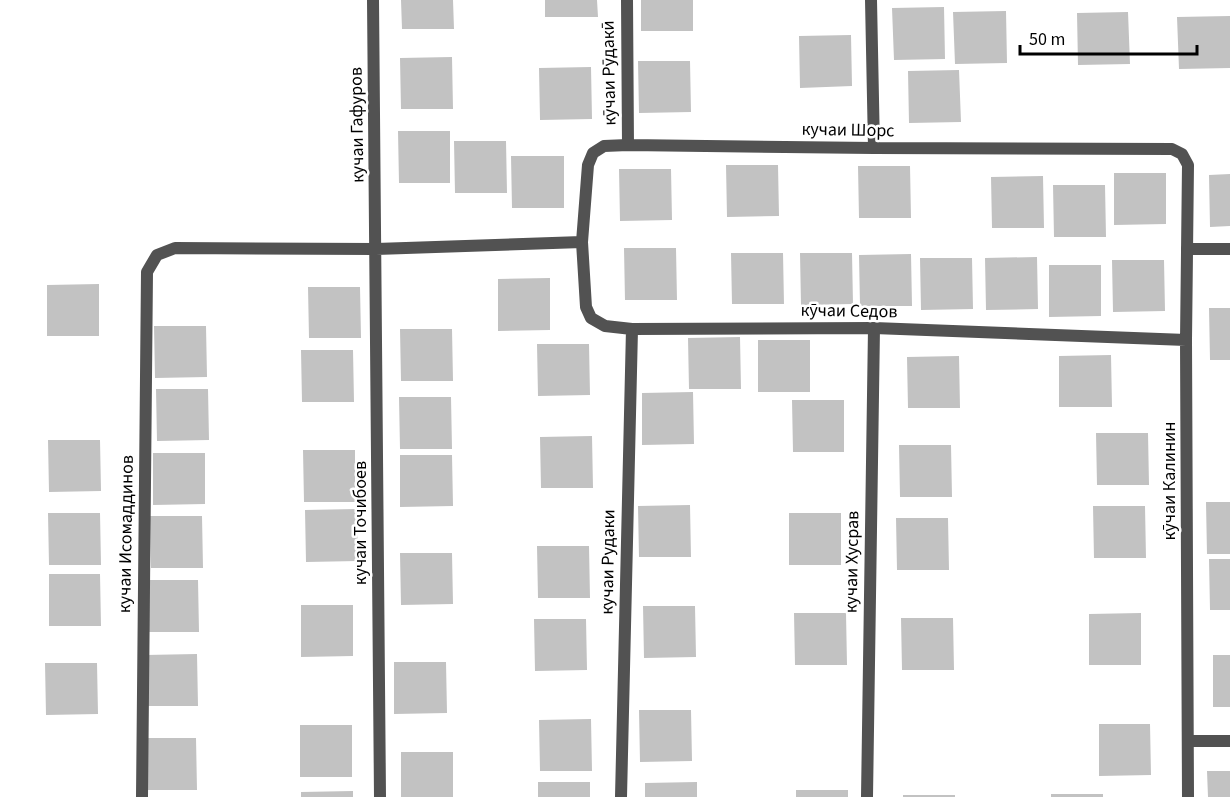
<svg xmlns="http://www.w3.org/2000/svg" width="1230" height="797" font-family="'Source Sans 3',sans-serif">
<style>
.building{fill:#c2c2c2}
.lines{fill:none;stroke-linecap:round;stroke-linejoin:round}
.lane{stroke:#525252;stroke-width:12}
.street{stroke:#525252;stroke-width:12}
.labels{text-anchor:middle;dominant-baseline:central;stroke-width:5;stroke-linejoin:round;paint-order:stroke}
.street-label{font-size:18px;fill:#000;stroke:#fff}
</style>
<rect width="100%" height="100%" fill="#fff"/>
<path class="building" d="M401,0H453L454,29H402Z
M545,0H597L598,17H545Z
M641,0H693V31H641Z
M944,7L945,59L894,60L892,8Z
M1006,11L1007,63L955,64L953,12Z
M1128,12L1130,64L1078,65L1077,13Z
M1230,16V68L1179,69L1177,17Z
M851,35L852,86L800,88L799,36Z
M452,57L453,109H401L400,58Z
M638,61H690L691,112L639,113Z
M591,67L592,119L540,120L539,68Z
M959,70L961,122L909,123L908,71Z
M398,131H450V183H399Z
M454,141H506L507,193H455Z
M511,156H564V208H512Z
M726,165H778L779,216L727,217Z
M858,166H910L911,218H859Z
M619,169H671L672,220L620,221Z
M1114,173H1166V224L1114,225Z
M1230,174V226L1210,227L1209,175Z
M1043,176L1044,228H992L991,177Z
M1053,185H1105L1106,237H1054Z
M624,248H676L677,300H625Z
M731,253H783L784,304H732Z
M800,253H852L853,304L801,305Z
M911,254L912,306H860L859,255Z
M1037,257L1038,309L986,310L985,258Z
M920,258H972L973,309L921,310Z
M1112,260H1164L1165,311L1113,312Z
M1049,265H1101V316L1049,317Z
M550,278V330L498,331V279Z
M99,284V336H47V285Z
M308,287H360L361,338H309Z
M1209,308H1230V360H1210Z
M154,326H206L207,377L155,378Z
M400,329H452L453,381H401Z
M740,337L741,389H689L688,338Z
M758,340H810V392H758Z
M537,344H589L590,395L538,396Z
M301,350H353L354,402H302Z
M1111,355L1112,407H1059V356Z
M959,356L960,408H908L907,357Z
M156,389H208L209,440L157,441Z
M693,392L694,444L642,445V393Z
M399,397H451L452,449H400Z
M792,400H844V452H793Z
M1096,433H1148L1149,485H1097Z
M592,436L593,488H541L540,437Z
M48,440H100L101,491L49,492Z
M899,445H951L952,497H900Z
M303,450H355V502H304Z
M153,453H205V504L153,505Z
M400,455H452L453,506L400,507Z
M1206,502H1230V554H1207Z
M690,505L691,557H639L638,506Z
M1093,506H1145L1146,558H1094Z
M357,509L358,561L306,562L305,510Z
M48,513H100L101,565H49Z
M789,513H841V565H789Z
M150,516H202L203,568H151Z
M896,518H948L949,570H897Z
M537,546H589L590,598H538Z
M400,553H452L453,604L401,605Z
M1209,559H1230V610H1210Z
M49,574H100L101,626H49Z
M146,580H198L199,632H147Z
M301,605H353V656L301,657Z
M643,606H695L696,657L644,658Z
M794,613H846L847,665H795Z
M1141,613V665H1089V614Z
M901,618H953L954,670H902Z
M534,619H586L587,670L535,671Z
M197,654L198,706H146L145,655Z
M1213,655H1230V707H1213Z
M394,662H446L447,713L394,714Z
M45,663H97L98,714L46,715Z
M639,710H691L692,761L640,762Z
M591,719L592,771H540L539,720Z
M1099,724H1150L1151,775L1099,776Z
M300,725H352V777H300Z
M144,738H196L197,790H145Z
M401,752H453V797H401Z
M1207,771H1230V797H1208Z
M538,782H590V797H538Z
M697,782V797H645V783Z
M796,790H848V797H796Z
M353,791V797H301V792Z
M1051,794H1103V797H1051Z
M903,795H955V797H903Z"/>
<g class="lines">
<path class="lane" d="M1187,249H1230"/>
<path class="street" d="M373,0L380,797
M627,0L628,145
M871,0L874,148
M1186,340L874,328L632,329L605,326L591,318L586,307L582,242L588,165L593,153L604,146L628,145L874,148L1172,149L1182,154L1188,165L1186,340L1188,797
M1189,741H1230
M142,797L147,272L157,255L175,248L376,249L582,242
M621,797L632,329
M867,797L874,328"/>
</g>
<g class="labels">
<g class="street-label">
<text transform="translate(609 73) rotate(-91)">кӯчаи Рӯдакӣ</text>
<text transform="translate(357 125) rotate(-91)">кучаи Гафуров</text>
<text transform="translate(848 130) rotate(1)">кучаи Шорс</text>
<text transform="translate(849 311) rotate(1)">кӯчаи Седов</text>
<text transform="translate(1169 481) rotate(-90)">кӯчаи Калинин</text>
<text transform="translate(360 523) rotate(-90)">кучаи Точибоев</text>
<text transform="translate(126 534) rotate(-89)">кучаи Исомаддинов</text>
<text transform="translate(608 562) rotate(-89)">кучаи Рудаки</text>
<text transform="translate(852 562) rotate(-89)">кучаи Хусрав</text>
</g>
</g>
<path d="M1020 45v9h177v-9" fill="none" stroke="#000000" stroke-width="3"/>
<text x="1029" y="45" font-size="18" fill="#000000" stroke="#ffffff" stroke-width="4.5" paint-order="stroke">50 m</text>
</svg>
